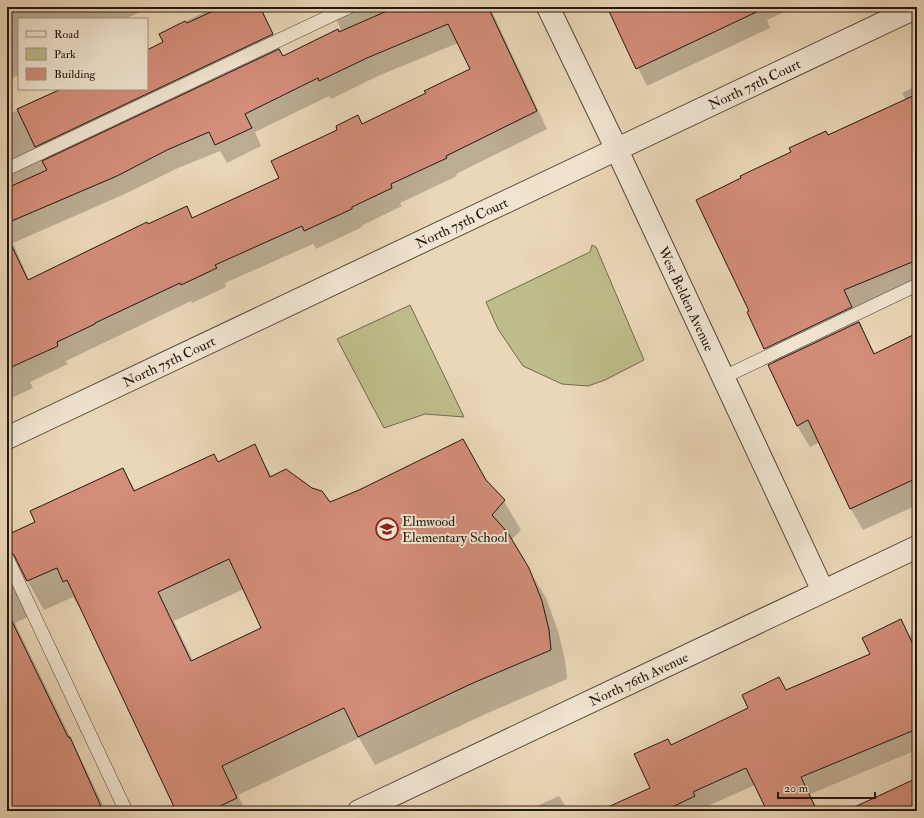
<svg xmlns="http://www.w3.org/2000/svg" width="924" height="818" font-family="'IM FELL Double Pica',serif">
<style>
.green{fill:#bebc8a;stroke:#706a4c}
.shadow{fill:#0003;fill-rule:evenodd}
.building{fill:#d38d79;stroke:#23170f;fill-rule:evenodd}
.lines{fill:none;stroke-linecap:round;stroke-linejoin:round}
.service-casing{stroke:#554739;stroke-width:14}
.minor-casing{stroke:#554739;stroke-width:24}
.service{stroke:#f1e5d1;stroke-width:13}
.minor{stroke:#f1e5d1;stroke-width:22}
.labels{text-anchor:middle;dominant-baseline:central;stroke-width:4;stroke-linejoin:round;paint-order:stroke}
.street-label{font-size:14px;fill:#23170f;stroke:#f1e5d1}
.poi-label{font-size:14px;fill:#23170f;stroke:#f1e5d1;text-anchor:start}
</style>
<rect width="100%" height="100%" fill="#ead7b8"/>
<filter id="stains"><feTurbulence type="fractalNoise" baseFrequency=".005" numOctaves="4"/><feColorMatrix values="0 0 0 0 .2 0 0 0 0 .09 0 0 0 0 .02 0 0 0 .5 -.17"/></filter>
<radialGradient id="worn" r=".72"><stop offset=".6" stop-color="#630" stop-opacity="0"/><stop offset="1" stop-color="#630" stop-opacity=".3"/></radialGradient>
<path class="green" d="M592,245L596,247L644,360L605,380L588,386L562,384L523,366L498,329L486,302L590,252Z
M410,305L464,417L425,414L384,428L337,339Z"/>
<path class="shadow" d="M7,7H150L125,19H19V75L7,80Z
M215,7H261L283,57L341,29L330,7H490L547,129L456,174L457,176L400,203L402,206L361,226L362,227L316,249L313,244L225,283L226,287L192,303L191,301L66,361L68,364L30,382L33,388L7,400V115L64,89H147V51L164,43L160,34ZM458,43L471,70L427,94L362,125L281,179L193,219L186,207L29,280L13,243L127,193L178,168L220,151L227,163L261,146L255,132L329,96L331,99L378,76Z
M608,7H795L767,20L770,28L647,86Z
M917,86V298L913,288L855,312L863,329H862L875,354L917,334V505L863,530L851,509L820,442L810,447L797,426L774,363L748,313L828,136L906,100L902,93Z
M254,446L272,477L329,504L487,482L504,501L521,530L511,540L546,598L558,631L565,660L567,679L490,712L375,765L359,738L238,795L245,811H177L82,610H81L73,597L44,610L27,580L21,579L28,617L15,623L106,811H7V536L36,522L123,469L136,492L218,463ZM244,589L262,629L193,661L174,621Z
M900,620L909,636L917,632V750L810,794L818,811H768L755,785L701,809L702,811H627L651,788L671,746L786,691L871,655Z
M559,796L568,811H526Z"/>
<path class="building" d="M222,7H260L273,34L35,147L17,109L61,89H147V50L163,42L159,34L185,21L187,23Z
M396,7H488L537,111L446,156L447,158L391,184L392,188L352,207V209L304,231L302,226L215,265L217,268L181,285L180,283L95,323V324L57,342L58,346L7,369V236L28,280L147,222L148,224L187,206L192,218L279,178L271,161L337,130L336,126L358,115L362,124L426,93L424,91L470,69L448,24L367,58L319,81L318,78L245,114L252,128L215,145L209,132L167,150L117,176L7,223V188L47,170L42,161L279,49L283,56L338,29L339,32Z
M607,7H767L636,69Z
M917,94V260L844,290L852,307L764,349L747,312L749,311L696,200L741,178L740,176L791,152L789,148L826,131L828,135Z
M859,322L874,354L917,333V478L850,509L808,420L797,426L768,365Z
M463,439L486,480L505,500L492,515L508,533L529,568L542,601L549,630L551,650L473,683L358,737L344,708L222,766L237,798L210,811H176L67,580L63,582L57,568L27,581L14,555L7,550V535L35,522L30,511L123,468L134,491L214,454L218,462L255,444L270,477L286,469L312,488L322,491L330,502L359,490ZM229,559L261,628L191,661L158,592Z
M7,577L12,588L7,591Z
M7,611L68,737H70L103,811H7Z
M901,619L917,653V729L801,777L817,811H767L746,768L693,792L695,796L664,811H599L650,788L634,754L668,739L671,745L748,708L742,695L779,677L786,690L870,654L862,638Z
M917,778V811H846Z"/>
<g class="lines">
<g class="service-casing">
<path id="service" d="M7,169L349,7
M722,378L917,285
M7,558L126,811"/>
</g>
<g class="minor-casing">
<g id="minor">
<path id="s1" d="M548,7L617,150L823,591"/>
<path id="s2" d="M7,438L917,7"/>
<path id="s3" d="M359,811L917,547"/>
</g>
</g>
<use href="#service" class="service"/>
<use href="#minor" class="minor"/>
</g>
<defs>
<g id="school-ring" transform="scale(1.15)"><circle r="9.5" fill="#f1e5d1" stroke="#8f2418" stroke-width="1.5"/><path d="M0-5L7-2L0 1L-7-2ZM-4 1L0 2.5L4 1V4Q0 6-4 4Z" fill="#8f2418"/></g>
</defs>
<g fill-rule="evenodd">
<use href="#school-ring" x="387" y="529"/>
</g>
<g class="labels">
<g class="street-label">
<text stroke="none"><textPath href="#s2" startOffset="827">North 75th Court</textPath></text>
<text stroke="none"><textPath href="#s2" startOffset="503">North 75th Court</textPath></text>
<text stroke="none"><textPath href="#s1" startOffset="323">West Belden Avenue</textPath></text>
<text stroke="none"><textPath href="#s2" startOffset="179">North 75th Court</textPath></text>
<text stroke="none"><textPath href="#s3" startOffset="309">North 76th Avenue</textPath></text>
</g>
<g class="poi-label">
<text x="402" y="521">Elmwood<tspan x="402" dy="16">Elementary School</tspan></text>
</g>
</g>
<rect width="924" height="818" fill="none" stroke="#ead7b8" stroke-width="24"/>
<rect x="8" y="8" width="908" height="802" fill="none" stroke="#23170f" stroke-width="2"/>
<rect x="12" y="12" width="900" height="794" fill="none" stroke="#23170f"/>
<rect x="18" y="18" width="130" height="72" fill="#f1e5d1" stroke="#9f9383"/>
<rect x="26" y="31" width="20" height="6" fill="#f1e5d1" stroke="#9f9383"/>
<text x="54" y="38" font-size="12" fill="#23170f">Road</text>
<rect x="26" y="48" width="20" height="12" fill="#bebc8a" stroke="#9f9383"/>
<text x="54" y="58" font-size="12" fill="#23170f">Park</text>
<rect x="26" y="68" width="20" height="12" fill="#d38d79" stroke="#9f9383"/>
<text x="54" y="78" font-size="12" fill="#23170f">Building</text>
<path d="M778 792v6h97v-6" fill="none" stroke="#23170f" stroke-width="2"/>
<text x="784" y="792" font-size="12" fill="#23170f" stroke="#f1e5d1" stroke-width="3" paint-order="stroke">20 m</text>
<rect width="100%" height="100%" filter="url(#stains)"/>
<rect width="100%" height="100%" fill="url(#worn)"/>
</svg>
